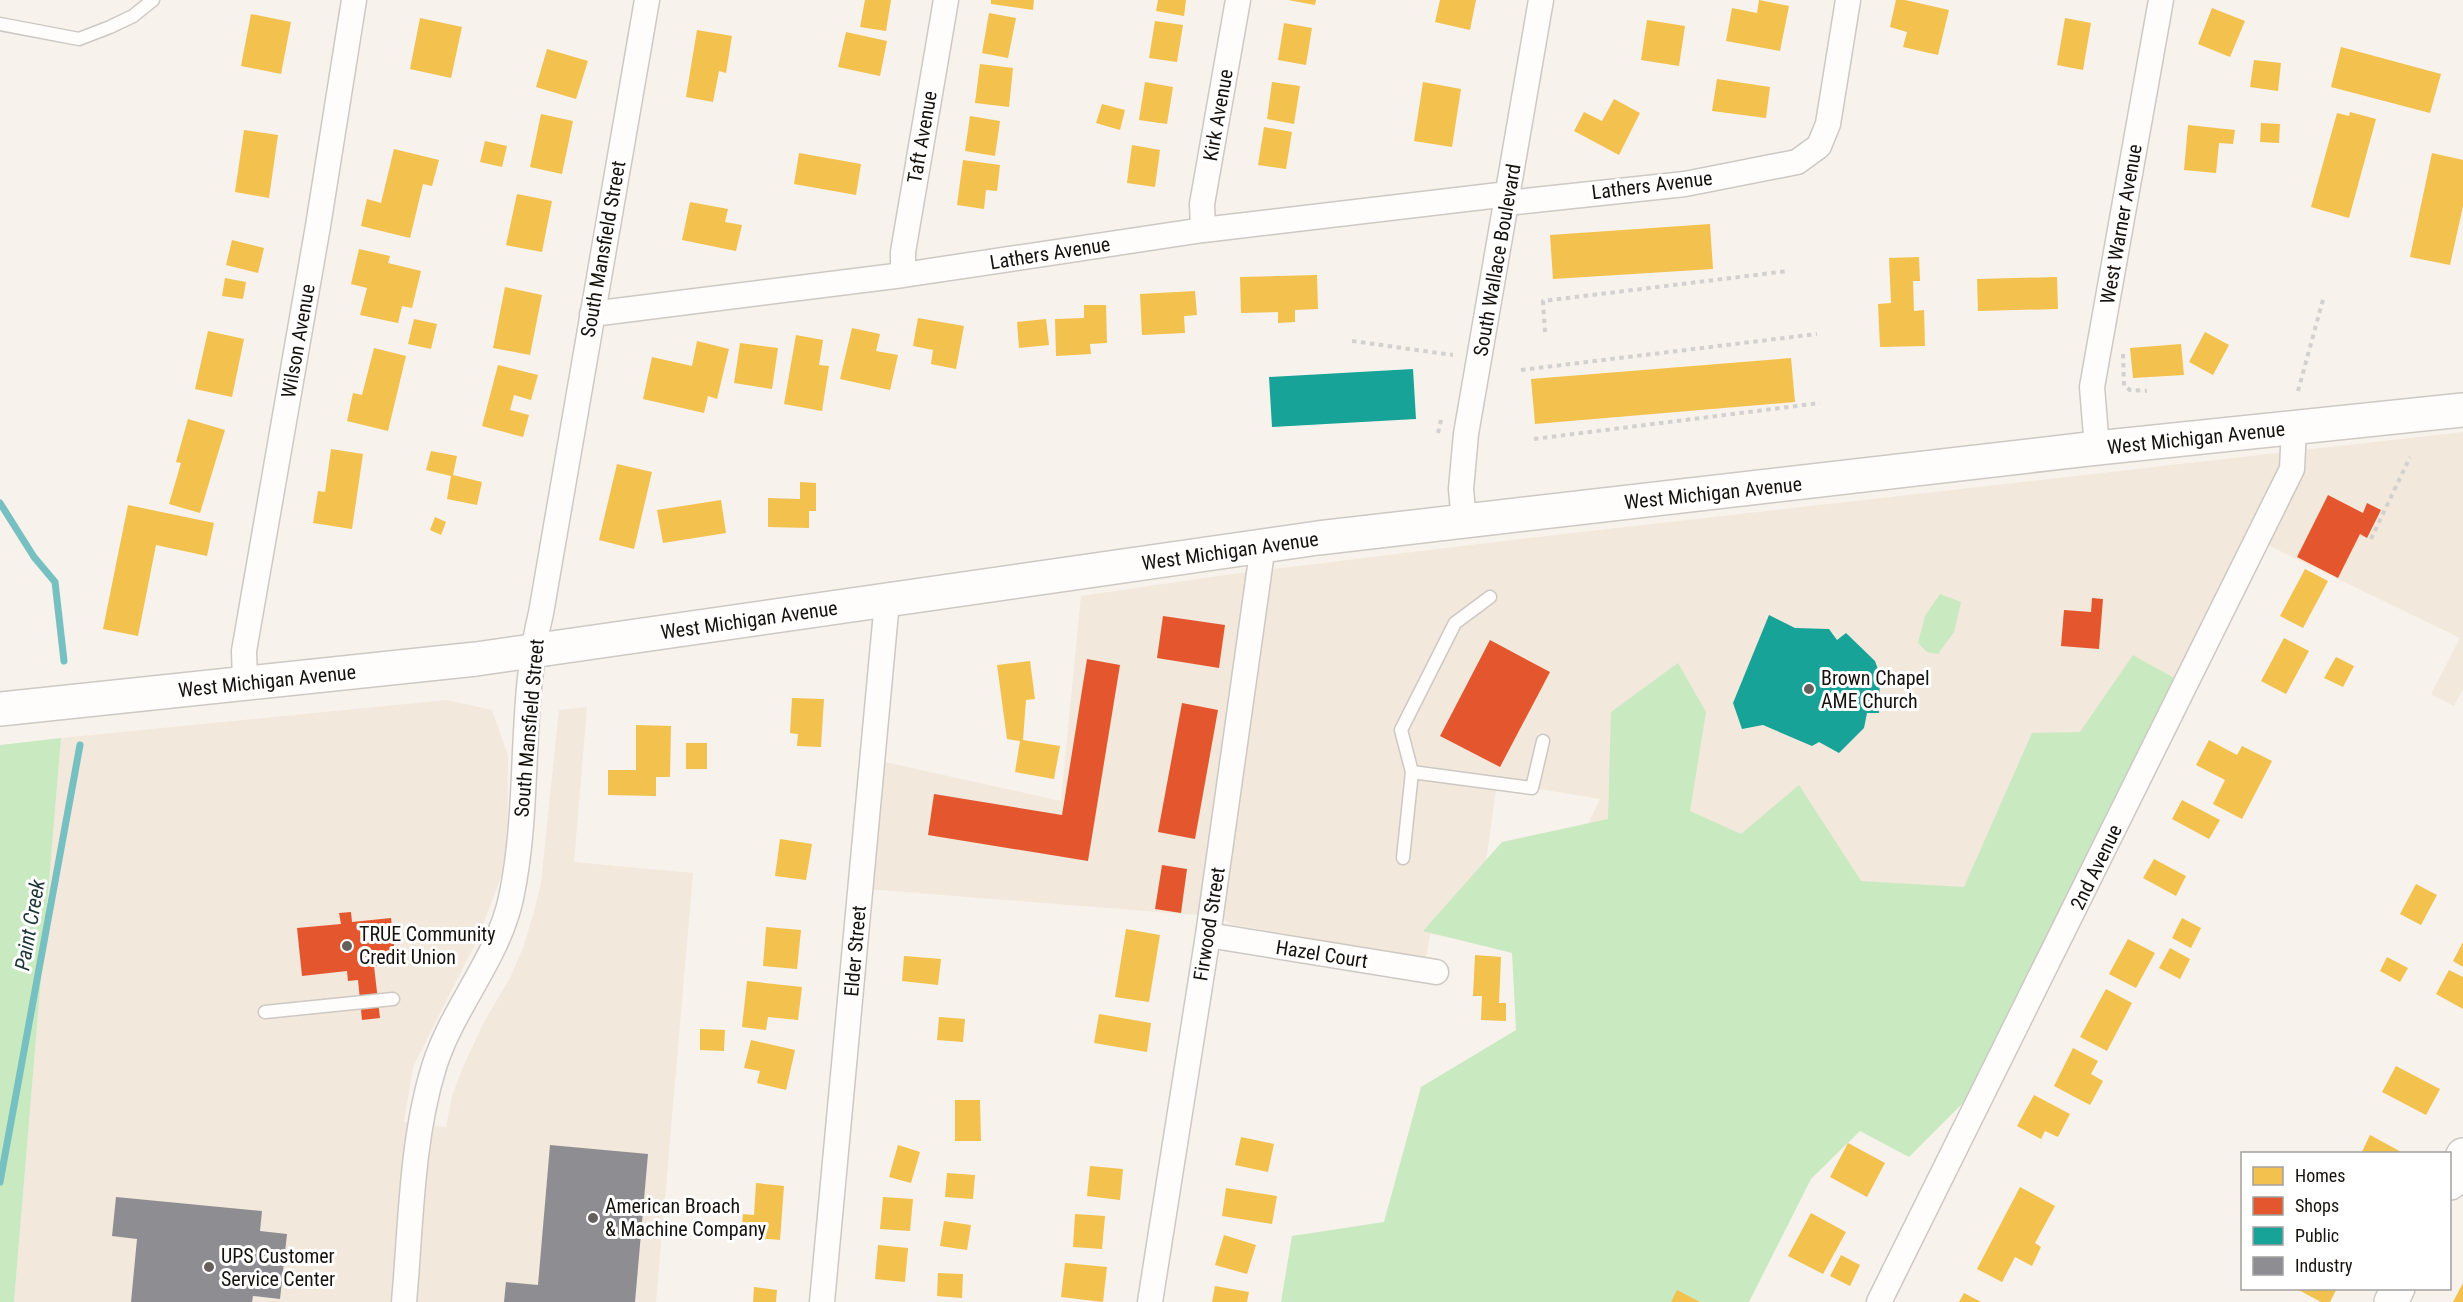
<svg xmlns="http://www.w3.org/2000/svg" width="2463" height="1302" font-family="'Roboto Condensed',sans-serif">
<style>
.built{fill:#f2e8db}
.green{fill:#c9e9c0}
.homes{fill:#f2c14e}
.shops{fill:#e4572e}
.public{fill:#17a398}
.industry{fill:#8d8d92}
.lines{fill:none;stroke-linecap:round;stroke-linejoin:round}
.stream{stroke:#76c0c1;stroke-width:7}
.lane-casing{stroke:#cdc8c3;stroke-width:15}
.street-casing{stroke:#cdc8c3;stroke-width:27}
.secondary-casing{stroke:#cdc8c3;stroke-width:36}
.path{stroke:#d3d1cf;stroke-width:4;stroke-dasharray:4.5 4.5;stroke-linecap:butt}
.lane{stroke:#fefdfc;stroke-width:12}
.street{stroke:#fefdfc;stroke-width:24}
.secondary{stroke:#fefdfc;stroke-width:33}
.poi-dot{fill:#65605c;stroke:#fff;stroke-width:2}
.labels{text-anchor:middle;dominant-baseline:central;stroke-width:6;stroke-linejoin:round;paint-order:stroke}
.street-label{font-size:20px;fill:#16120e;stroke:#fff}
.poi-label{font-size:20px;fill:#16120e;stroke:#fff;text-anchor:start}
.water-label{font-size:21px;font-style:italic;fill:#1d3536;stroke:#fff}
</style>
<rect width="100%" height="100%" fill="#f8f2ec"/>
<path class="built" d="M2463,432V689L2454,706L2431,694L2460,638L2245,534L1964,1102L1558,887L1600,799L1497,782L1475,942L1430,934L1426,959L1230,924L1221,917L867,889L880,761L1061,801L1081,596L1225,575L1529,538Z
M447,700L492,710L508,756L507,861L478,938L413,1067L404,1122L446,1127L452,1096L463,1067L484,1022L510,978L523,948L534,912L541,883L559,710L587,707L574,862L693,873L656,1302H14L61,738Z"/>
<path class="green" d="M1940,594L1961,602L1954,632L1938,654L1927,652L1918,643L1925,616Z
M2133,655L2174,678L1964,1102L1909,1157L1860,1131L1811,1179L1749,1302H1281L1292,1236L1384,1222L1421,1087L1516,1030L1512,953L1423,931L1502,842L1608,819L1611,712L1678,663L1706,712L1690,811L1741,834L1799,785L1861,881L1964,887L2032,733L2080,732Z
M61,738L14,1302H0V745Z"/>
<path class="homes" d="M865,0H891L886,31L860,27Z
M991,0H1034L1033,10L991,4Z
M1158,0H1186L1184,16L1156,11Z
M1288,0H1316L1315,5Z
M1440,0H1476L1470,30L1435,22Z
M1759,0L1789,6L1780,51L1726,41L1732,8L1757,13Z
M1896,0H1905L1949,10L1938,55L1903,47L1907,32L1890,27Z
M2212,8L2245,21L2230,57L2198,44Z
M989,13L1016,18L1008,58L982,53Z
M251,14L291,22L281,74L241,66Z
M420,18L462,27L451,78L410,69Z
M2065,18L2091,23L2083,70L2057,65Z
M1647,20L1685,26L1679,66L1641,60Z
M1155,21L1183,25L1177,62L1149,58Z
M1284,23L1312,28L1306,65L1278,60Z
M697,30L732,36L726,73L719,71L713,102L686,97Z
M846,32L887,41L880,76L838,67Z
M2341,47L2441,74L2430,113L2331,87Z
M547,49L588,61L576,99L536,87Z
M2254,60L2281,63L2278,91L2250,87Z
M980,64L1013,68L1009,107L975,103Z
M1717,79L1770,87L1766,118L1712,111Z
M1145,82L1173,87L1167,124L1139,120Z
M1272,82L1300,86L1294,124L1267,119Z
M1423,82L1461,89L1452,147L1414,141Z
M1614,99L1640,113L1619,155L1574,131L1584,112L1602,121Z
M1102,104L1125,110L1120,130L1096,123Z
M2350,112L2376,119L2349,218L2311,207L2337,113L2349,116Z
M541,114L573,121L562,174L530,167Z
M970,116L1000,121L995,156L965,151Z
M2261,123L2280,124L2279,143L2260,142Z
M2188,125L2235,130L2233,144L2219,143L2216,173L2184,170Z
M1264,127L1292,132L1286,169L1258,165Z
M244,130L278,135L269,198L235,192Z
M485,141L507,146L502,167L480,162Z
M1132,145L1160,150L1155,187L1127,183Z
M394,149L439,160L432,186L423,184L410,238L361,226L367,199L381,203Z
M799,153L861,164L856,195L794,184Z
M2432,153L2463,160V206L2450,265L2410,257Z
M963,160L1000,165L997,191L986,190L984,209L957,205Z
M517,194L552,201L542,252L506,245Z
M690,202L728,209L725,222L742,225L736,251L682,240Z
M1710,224L1713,269L1553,279L1550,235Z
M232,240L264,248L258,273L226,265Z
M359,249L390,256L388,263L421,271L412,308L402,306L398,323L360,315L367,288L351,284Z
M1919,257L1920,281H1913L1914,311L1924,310L1925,346L1880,347L1878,304L1891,303L1889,258Z
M1317,275L1318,309L1295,310V322L1278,323V312L1241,313L1240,277Z
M2057,277L2058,309L1978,311L1977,279Z
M225,278L246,282L243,299L222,296Z
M505,287L542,295L530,355L493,348Z
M1195,291L1197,315L1184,316L1185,333L1142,335L1140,294Z
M1084,305H1106L1107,343L1090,344L1091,354L1056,356L1055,319L1084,318Z
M918,318L964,326L956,369L931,364L933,350L913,346Z
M414,319L437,324L431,349L408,344Z
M1046,319L1049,345L1019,348L1017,322Z
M852,328L880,334L876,351L898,355L890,390L840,379Z
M208,331L244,339L232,397L195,389Z
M2205,332L2229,345L2213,375L2189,362Z
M796,335L823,340L819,365L829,366L822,411L784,404Z
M697,341L729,349L717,399L708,396L704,413L643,399L652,357L692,366Z
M740,343L778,348L772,389L734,383Z
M2181,344L2184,375L2133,378L2130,348Z
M374,348L406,356L388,431L347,421L353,393L362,395Z
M1791,358L1795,402L1535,424L1531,379Z
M498,365L538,375L531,400L514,395L510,410L529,415L523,437L482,426Z
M188,419L225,430L200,513L169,504L181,463L176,462Z
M331,449L363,454L352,529L313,523L318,491L325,492Z
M431,451L457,456L453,475L482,482L477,505L447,499L451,476L426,470Z
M617,464L652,472L634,549L599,540Z
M800,482L816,483V511H809V528L768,527V498L800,499Z
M721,500L726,533L663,543L657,510Z
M128,505L214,523L207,556L156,545L138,636L103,629Z
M435,517L446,522L441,535L430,530Z
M2305,569L2328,581L2303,628L2280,616Z
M2284,638L2309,651L2286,694L2261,681Z
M2336,657L2354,666L2343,687L2324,678Z
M1030,661L1035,699L1026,700L1023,740L1060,746L1054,779L1015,772L1020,741L1007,739L997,665Z
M792,698L824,699L821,747L797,746L798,734L790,733Z
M636,725L671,726L670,777H656V796L608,795V770H636Z
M2209,740L2237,755L2242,746L2272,761L2242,819L2213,804L2225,780L2196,765Z
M686,743H707V769H686Z
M2182,800L2220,820L2209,839L2172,819Z
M780,839L812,844L806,880L775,876Z
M2154,859L2186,876L2176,896L2143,878Z
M2416,884L2437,895L2421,925L2400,914Z
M2182,918L2201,928L2191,948L2172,938Z
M766,927L801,930L797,969L763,966Z
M1126,929L1160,935L1149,1002L1115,997Z
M2128,939L2155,953L2136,988L2109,974Z
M2463,942V967L2453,961Z
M2170,948L2190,959L2180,979L2159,968Z
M1475,955L1501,957L1499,1003H1506V1021L1481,1020L1482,996H1473Z
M904,956L941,959L938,985L902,981Z
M2387,957L2408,968L2400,982L2380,971Z
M2449,970L2463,977V1009L2436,994Z
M747,981L802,987L798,1020L768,1017L766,1030L742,1027Z
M2106,989L2132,1003L2107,1051L2080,1037Z
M1099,1014L1151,1023L1147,1052L1094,1043Z
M939,1017L965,1019L963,1042L937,1040Z
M700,1029L725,1030L724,1051L700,1050Z
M751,1040L795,1050L786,1090L757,1083L760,1071L744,1068Z
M2073,1048L2098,1061L2091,1074L2103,1081L2090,1105L2054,1086Z
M2396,1066L2440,1089L2426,1115L2382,1092Z
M2034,1095L2070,1114L2058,1137L2045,1131L2041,1139L2017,1126Z
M955,1100H980L981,1141H955Z
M2370,1135L2405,1154H2361Z
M1241,1137L1274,1144L1268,1172L1235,1165Z
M1848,1143L1885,1163L1867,1197L1830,1177Z
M898,1145L920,1152L911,1183L889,1177Z
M1090,1166L1123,1169L1120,1200L1087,1196Z
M947,1173L975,1175L973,1199L945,1197Z
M756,1183L784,1186L780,1240L741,1237L743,1214L754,1215Z
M2020,1187L2055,1206L2035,1243L2041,1247L2032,1266L2015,1257L2002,1282L1977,1269Z
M1226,1188L1277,1196L1272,1224L1222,1216Z
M883,1197L913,1199L910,1231L880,1229Z
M1811,1213L1846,1232L1823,1274L1788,1256Z
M1075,1214L1105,1216L1102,1249L1073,1247Z
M944,1221L971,1225L967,1250L940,1246Z
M1224,1235L1256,1245L1247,1274L1215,1265Z
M878,1245L908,1248L905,1282L875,1279Z
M1841,1255L1860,1265L1850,1286L1830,1276Z
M1065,1263L1107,1267L1103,1302L1061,1297Z
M938,1273L963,1274L962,1298L937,1296Z
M2463,1283V1302H2453Z
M1215,1286L1249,1292L1247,1302H1212Z
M754,1287L777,1290L776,1302H753Z
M2295,1288H2337L2330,1302H2321Z
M1677,1290L1700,1302H1671Z
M1964,1293L1981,1302H1959Z"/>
<path class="shops" d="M2328,495L2363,513L2367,503L2381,510L2367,538L2360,534L2338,578L2297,557Z
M2092,598L2103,599L2099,649L2061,646L2064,610L2091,612Z
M1163,616L1225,625L1219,668L1157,658Z
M1490,640L1550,672L1500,767L1440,736Z
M1087,659L1120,665L1088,861L928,835L934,794L1062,815Z
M1182,703L1218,710L1195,839L1158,832Z
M1162,865L1187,869L1181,913L1155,909Z
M351,912L352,922L391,918L396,964L374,966L380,1018L362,1020L358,980L348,981L347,971L302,976L297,928L341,924L339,913Z"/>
<path class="public" d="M1413,369L1416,419L1272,427L1269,377Z
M1769,615L1795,628L1829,629L1837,640L1846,633L1875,661L1880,675L1879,713H1867L1864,728L1839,753L1819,742L1812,746L1763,725L1742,729L1733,703Z"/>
<path class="industry" d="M550,1145L648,1154L635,1302H504L506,1282L538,1285Z
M116,1197L262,1211L260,1231L287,1234L280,1299L253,1296L252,1302H131L137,1239L112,1236Z"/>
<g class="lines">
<path class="stream" d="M0,503L34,557L55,582L64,661
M0,1182L80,745"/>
<g class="lane-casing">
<path id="lane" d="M0,24L79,39L110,27L133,16L153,0
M1490,597L1455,623L1401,730L1412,772L1532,788L1543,741
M1403,858L1412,772
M265,1012L393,999"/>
</g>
<g class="street-casing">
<path id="street" d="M1507,203L1685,184L1797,162L1819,146L1828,124L1848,0
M1203,230L1202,204L1238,0
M903,275V252L946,0
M592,314L903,275L1203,230L1508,194
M2097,448L2092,387L2161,0
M1464,521L1461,489L1466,434L1541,0
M245,682L244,651L318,226L354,0
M1208,935L1436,972
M404,1302C411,1226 411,1141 434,1067C452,1008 498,959 511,898C531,804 518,706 541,613L647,0
M822,1302L887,601
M1150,1302L1208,935L1263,545
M1879,1302L2292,469L2294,428"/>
</g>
<g class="secondary-casing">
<path id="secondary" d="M0,709L476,659L1318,538L2097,448L2463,410
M2450,1183L2463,1155
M2391,1302L2398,1288"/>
</g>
<path class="path" d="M1545,332L1543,301L1788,271
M1352,341L1453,355
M2123,354L2124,386L2130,390L2147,391
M1521,370L1817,334
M2298,391L2324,296
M1438,433L1442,416
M1534,439L1820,403
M2371,539L2410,457"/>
<use href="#lane" class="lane"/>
<use href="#street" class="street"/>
<use href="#secondary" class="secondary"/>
</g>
<g class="poi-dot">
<circle cx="1809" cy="689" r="6"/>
<circle cx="347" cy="946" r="6"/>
<circle cx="593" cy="1218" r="6"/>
<circle cx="209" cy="1267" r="6"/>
</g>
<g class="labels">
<g class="street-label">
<text transform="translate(1218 115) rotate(-80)">Kirk Avenue</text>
<text transform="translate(922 137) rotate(-80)">Taft Avenue</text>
<text transform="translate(1652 185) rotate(-7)">Lathers Avenue</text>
<text transform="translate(2121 224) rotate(-80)">West Warner Avenue</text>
<text transform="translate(603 249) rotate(-80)">South Mansfield Street</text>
<text transform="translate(1050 253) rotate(-9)">Lathers Avenue</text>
<text transform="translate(1497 260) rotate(-80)">South Wallace Boulevard</text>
<text transform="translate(298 341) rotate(-80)">Wilson Avenue</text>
<text transform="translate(2196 438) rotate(-6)">West Michigan Avenue</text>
<text transform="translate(1713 493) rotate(-6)">West Michigan Avenue</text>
<text transform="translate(1230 551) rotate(-8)">West Michigan Avenue</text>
<text transform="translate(749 620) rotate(-8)">West Michigan Avenue</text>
<text transform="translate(267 681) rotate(-6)">West Michigan Avenue</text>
<text transform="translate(529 728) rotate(-85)">South Mansfield Street</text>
<text transform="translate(2096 867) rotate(-64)">2nd Avenue</text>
<text transform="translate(1209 924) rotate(-81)">Firwood Street</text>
<text transform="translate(855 951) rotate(-85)">Elder Street</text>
<text transform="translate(1322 954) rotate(9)">Hazel Court</text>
</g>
<g class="poi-label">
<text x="1821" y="678">Brown Chapel<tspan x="1821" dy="23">AME Church</tspan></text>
<text x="359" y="934">TRUE Community<tspan x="359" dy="23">Credit Union</tspan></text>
<text x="605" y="1206">American Broach<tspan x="605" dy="23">&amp; Machine Company</tspan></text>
<text x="221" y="1256">UPS Customer<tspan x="221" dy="23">Service Center</tspan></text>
</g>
<g class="water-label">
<text transform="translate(30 925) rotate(-80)">Paint Creek</text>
</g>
</g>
<rect x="2241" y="1152" width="210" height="138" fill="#ffffff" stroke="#a2a09f" stroke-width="1.5"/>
<rect x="2253" y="1167" width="30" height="18" fill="#f2c14e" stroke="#a2a09f" stroke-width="1.5"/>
<text x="2295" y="1182" font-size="18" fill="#16120e">Homes</text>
<rect x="2253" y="1197" width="30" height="18" fill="#e4572e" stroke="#a2a09f" stroke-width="1.5"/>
<text x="2295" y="1212" font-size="18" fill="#16120e">Shops</text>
<rect x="2253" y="1227" width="30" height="18" fill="#17a398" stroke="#a2a09f" stroke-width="1.5"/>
<text x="2295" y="1242" font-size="18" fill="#16120e">Public</text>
<rect x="2253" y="1257" width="30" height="18" fill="#8d8d92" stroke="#a2a09f" stroke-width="1.5"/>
<text x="2295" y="1272" font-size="18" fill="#16120e">Industry</text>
</svg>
